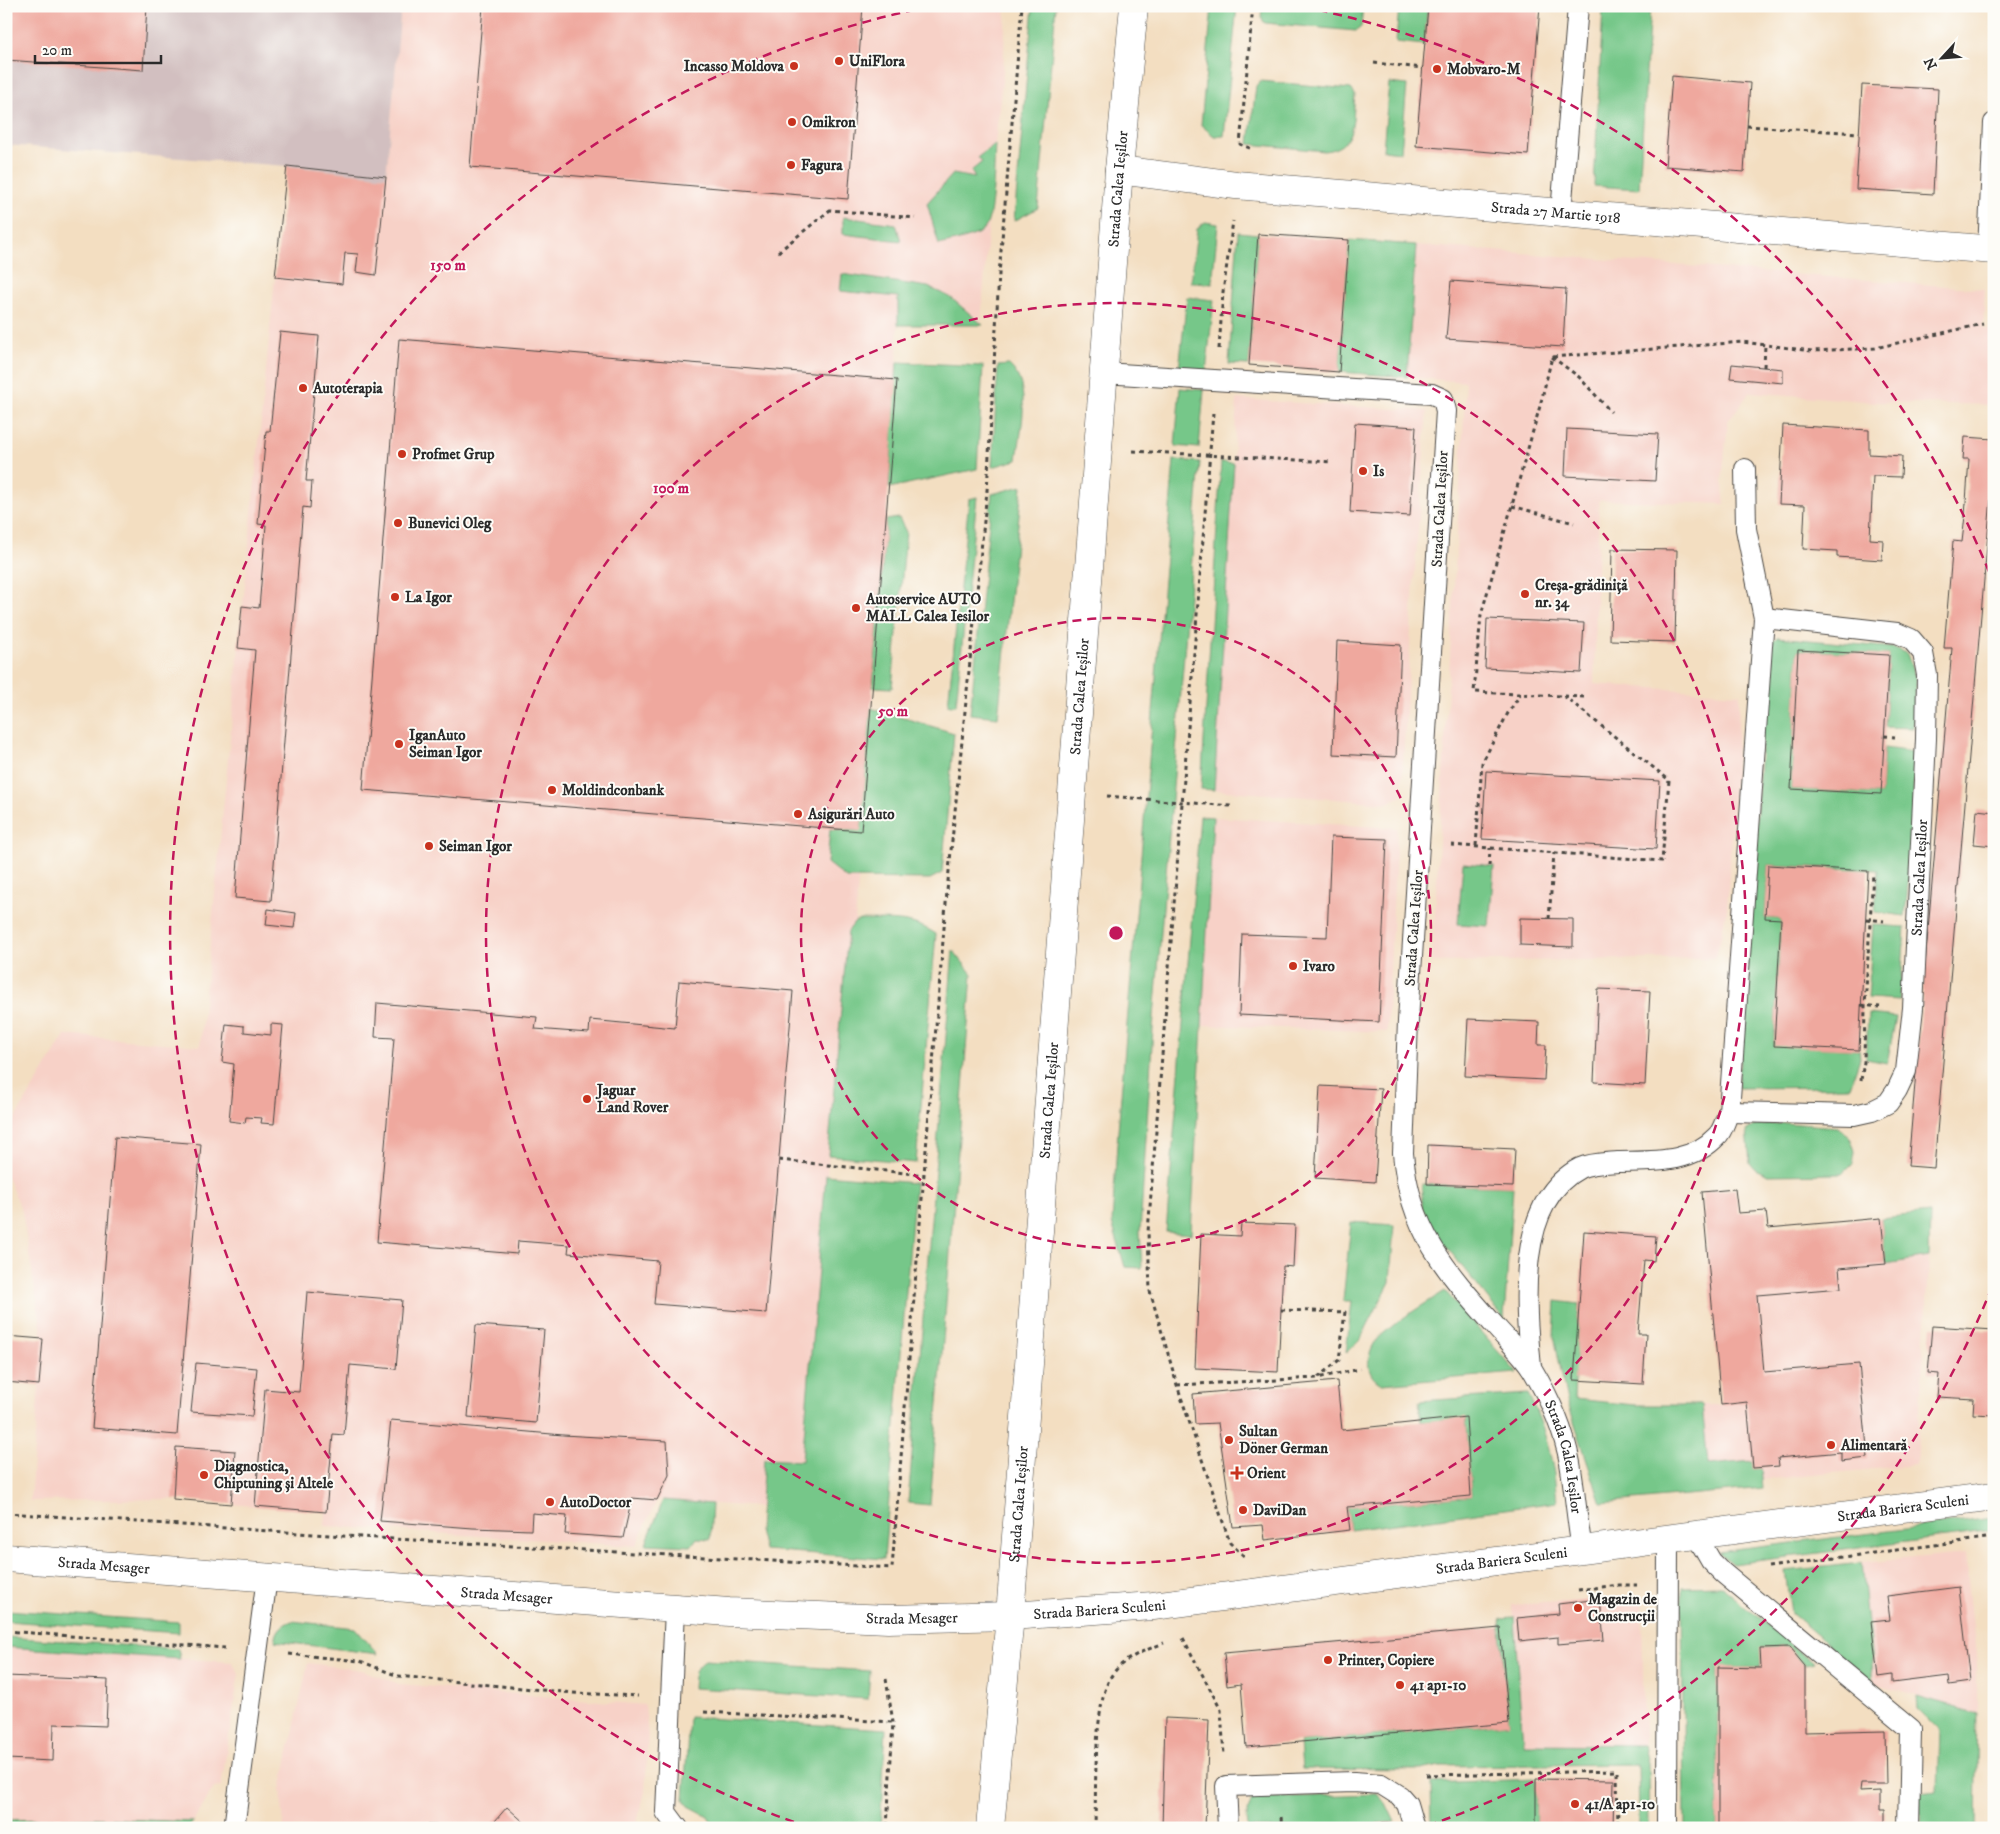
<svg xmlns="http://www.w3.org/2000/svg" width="2000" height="1834" font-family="'IM FELL DW Pica',serif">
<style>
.built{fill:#f7d1c7}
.industrial{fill:#d2bfc0}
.green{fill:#76c789;stroke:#50795a}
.building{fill:#efa89e}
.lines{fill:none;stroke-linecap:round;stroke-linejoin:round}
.lane-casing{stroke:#494642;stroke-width:22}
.secondary-casing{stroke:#494642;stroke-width:29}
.primary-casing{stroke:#494642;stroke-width:29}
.path{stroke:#494642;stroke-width:3;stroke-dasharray:4 4;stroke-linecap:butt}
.lane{stroke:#fff;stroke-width:20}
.secondary{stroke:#fff;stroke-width:28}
.primary{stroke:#fff;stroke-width:28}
.ring{fill:none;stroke:#c2185b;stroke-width:2.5;stroke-dasharray:9 6}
.poi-dot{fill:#c8321e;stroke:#fdfcf7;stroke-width:2}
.labels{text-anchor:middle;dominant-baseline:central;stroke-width:4;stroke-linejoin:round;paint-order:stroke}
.poi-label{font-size:15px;font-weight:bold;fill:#2b2b2b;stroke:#fdfcf7;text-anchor:start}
.street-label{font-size:15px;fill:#2b2b2b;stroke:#fdfcf7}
.centre{fill:#c2185b;stroke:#fdfcf7;stroke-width:2.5}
.ring-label{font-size:15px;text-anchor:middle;font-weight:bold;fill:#c2185b;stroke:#fdfcf7;stroke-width:4;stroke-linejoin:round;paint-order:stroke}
</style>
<rect width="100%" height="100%" fill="#fdfcf7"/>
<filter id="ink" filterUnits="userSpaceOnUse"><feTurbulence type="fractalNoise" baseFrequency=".02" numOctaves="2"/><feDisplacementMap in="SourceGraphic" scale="10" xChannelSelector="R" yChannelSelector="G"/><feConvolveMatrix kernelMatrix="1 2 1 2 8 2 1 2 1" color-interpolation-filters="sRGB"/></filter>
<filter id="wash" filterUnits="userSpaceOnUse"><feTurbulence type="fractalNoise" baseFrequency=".0096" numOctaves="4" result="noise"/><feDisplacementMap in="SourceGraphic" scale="20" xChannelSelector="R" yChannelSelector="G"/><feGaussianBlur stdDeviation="1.12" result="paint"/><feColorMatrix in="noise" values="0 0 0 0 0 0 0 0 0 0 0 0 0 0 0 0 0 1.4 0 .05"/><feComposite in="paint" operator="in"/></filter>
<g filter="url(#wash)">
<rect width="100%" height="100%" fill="#f3dec1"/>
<path class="built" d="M401,6H1006L1003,73L995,144L981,322L950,297H898L897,380L855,922L848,931L802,1462L765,1459L760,1507L657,1500L636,1546L325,1526L326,1512L231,1504L173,1499L30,1501L39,1385L6,1382V1336L43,1339L22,1211L6,1175V1134L65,1035L200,1046L275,277L386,177Z
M1416,245L1985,289L1983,329L1994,330V405L1877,402L1750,392L1728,421L1722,480L1725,504L1599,500L1594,684L1740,694L1727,909L1716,958L1432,962L1466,382L1407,377Z
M1237,399L1427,411L1413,596L1401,796L1388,803L1214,790Z
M1213,817L1397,828L1387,1032L1202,1025Z
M1929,1257L1927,1305L1916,1465L1710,1485L1702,1405H1721L1709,1269L1886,1264Z
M1965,1553L1977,1663V1713L1874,1683L1862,1563Z
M1642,1597L1644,1745L1523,1744L1512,1605Z
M6,1647L232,1662L239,1673L221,1787L214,1788L193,1822L95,1818L6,1820Z
M308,1663L362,1670L399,1684L645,1705L648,1735L645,1792L636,1826L621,1828H284L281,1789Z"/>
<path class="industrial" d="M6,6H401L386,177L287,166L6,145Z"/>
<path class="green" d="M1033,6H1056L1038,208L1014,221Z
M1212,6H1237L1224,136H1214L1201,125Z
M1262,6H1363L1361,27L1356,31L1265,23L1261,18Z
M1399,6H1428L1424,45L1396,42Z
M1603,6H1650L1639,189L1594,186Z
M1260,81L1351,89L1355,94C1352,120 1357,148 1324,151L1249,144L1256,86Z
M1389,83L1407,85L1401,152L1383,150Z
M995,144C994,161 994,215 985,228C979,237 950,242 939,245L927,203L953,174L975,178L971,171L982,162L978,157Z
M843,217L896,224L901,241L843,234Z
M1205,222L1218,224L1212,284L1191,282L1197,229Z
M1238,232L1258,234L1249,365L1229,364Z
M1349,240L1416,245L1407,377L1339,372Z
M842,274L928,287L950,297L983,325H898V297L840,291Z
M1187,297L1214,300L1206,372L1179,369Z
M897,362L983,366L977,469L889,488Z
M1009,365C1033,385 1020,433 1017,460L992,467L998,366Z
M1180,388L1204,390L1199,448L1175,446Z
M1174,460L1200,462L1153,1029L1140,1232L1142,1268L1125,1267L1112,1223L1117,1144Z
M1221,462L1234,463L1214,790L1201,789Z
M1022,486L998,717L970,714L992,494Z
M977,497L956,705H948L969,499Z
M899,518L906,532L892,688L873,687L886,520Z
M1777,637L1895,648L1907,654L1916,679L1913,728L1885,727L1889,655L1798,650L1791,789L1881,794L1884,748L1914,752L1913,832L1905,916L1875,912L1878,870L1768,865L1765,918L1781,919L1774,1045L1859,1050L1860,1058L1850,1087L1738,1088L1768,646Z
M871,708L954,733L942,873L930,879L846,878L827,863L830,829L861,831Z
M1200,816L1213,817L1191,1234L1166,1232Z
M1463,863L1494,866L1489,926L1458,924Z
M860,920C890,921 910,917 936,934L916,1163L828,1155L848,931L855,922Z
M1873,925L1905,927L1900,1000L1868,998Z
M953,950L972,974L930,1505L908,1503Z
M1868,1014L1896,1017L1887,1063L1866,1059Z
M1786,1123L1838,1127L1850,1136L1855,1151L1853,1164L1843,1174L1768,1175L1755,1169L1750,1163L1747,1130L1754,1126Z
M826,1175L915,1183L884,1559L764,1550L759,1530L764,1459L802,1461Z
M1422,1184L1513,1187L1504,1319L1441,1240L1422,1208Z
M1930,1213L1929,1257L1886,1264L1881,1218Z
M1351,1222L1394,1225L1390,1282L1361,1338L1346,1353L1352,1301H1343Z
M1445,1291L1517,1373L1382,1384C1360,1374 1368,1346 1384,1333C1402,1317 1425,1304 1445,1291Z
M1556,1301L1579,1304L1574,1399L1636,1405H1702L1708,1465L1753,1461V1468L1761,1467L1763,1488L1601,1503L1566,1397L1554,1335Z
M1528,1394C1546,1430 1554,1462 1557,1502L1350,1530L1347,1507L1471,1496L1466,1418L1421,1422L1419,1401Z
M663,1500L712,1504L710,1539L697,1538L691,1546L646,1544Z
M1994,1518V1531L1732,1564L1719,1552Z
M1862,1563L1874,1683L1791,1613L1785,1571Z
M1721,1586L1814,1664L1805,1666L1789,1647L1761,1648V1668H1718V1828H1684L1682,1587Z
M6,1610L179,1622V1633L6,1621Z
M1514,1618L1523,1744L1644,1745L1648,1763L1649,1828H1639L1638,1764L1440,1766L1421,1770L1302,1769L1300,1742L1509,1723L1500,1619Z
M292,1621L355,1628L378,1654L275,1641C277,1630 281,1625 292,1621Z
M6,1637L178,1649L180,1659L6,1647Z
M705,1660L870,1671L868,1699L693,1688C694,1675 694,1667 705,1660Z
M1917,1696L1977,1713L1975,1828H1920L1919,1793L1937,1791L1939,1730L1918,1709Z
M689,1717L886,1729L880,1828H715L708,1816L689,1806L684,1800Z
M1536,1779V1828H1432L1431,1783Z
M1376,1794L1385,1801L1395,1822L1316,1828H1248C1247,1816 1245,1806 1254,1798Z
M95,1818L193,1822L188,1828H6V1820Z"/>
<g id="blocks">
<path class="building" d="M6,6H147L143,70L6,60Z
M483,6H863L848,199L470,167Z
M1428,6H1540L1528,155L1416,146Z
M1672,76L1750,83L1744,172L1665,166Z
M1862,85L1938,89L1933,194L1856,189Z
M287,166L386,177L376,275L356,272L358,254L345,253L342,284L275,277Z
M1258,234L1349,240L1339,372L1249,365Z
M1451,281L1566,289L1563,347L1446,339Z
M280,332L319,336L306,481H312L310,508L303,507L271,901L235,898L255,650L238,648L242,606L259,608L266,525L258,524L266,431H270Z
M399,339L897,380L861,831L363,790Z
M1732,364L1783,369V383L1730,378Z
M1355,423L1416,427L1410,516L1350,512Z
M1783,425L1869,430V454L1902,456L1901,477L1873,476L1870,539L1883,540L1882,560L1837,557V551L1803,549L1805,505L1779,504Z
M1567,429L1658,434L1655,481L1565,476Z
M1965,437L1994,439V462L1934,1168L1908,1166L1952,648H1944L1953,541L1962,542L1965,516L1969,459H1963Z
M1612,549L1677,550L1675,642L1610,640Z
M1487,619L1584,623L1581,673L1485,668Z
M1337,641L1401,645L1396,757L1333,754Z
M1798,650L1889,655L1881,794L1791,789Z
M1486,771L1660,781L1656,849L1482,839Z
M1977,810L1994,812V846L1974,844Z
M1331,837L1387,839L1379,1022L1239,1015L1242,934L1327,937Z
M1768,865L1868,871L1859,1050L1774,1046L1781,919L1765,918Z
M268,909L296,913L294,928L266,925Z
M1520,918L1573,919V947L1520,945Z
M679,981L793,991L766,1313L654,1304L658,1261L568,1253L569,1245L518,1241L517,1254L377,1242L394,1038L375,1037L377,1003L537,1017L535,1029L589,1033L590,1020L675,1028Z
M1598,989L1650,991L1645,1085L1594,1082Z
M1468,1019L1539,1022L1538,1045H1546L1544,1080L1465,1076Z
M226,1024L244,1026V1032L271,1035V1024L283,1025L274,1124L261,1123L262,1118L246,1117L245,1123L229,1121L234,1064L222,1062Z
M1320,1086L1381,1089L1375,1182L1315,1178Z
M115,1137L201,1144L177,1435L92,1428Z
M1428,1145L1515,1149L1513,1187L1427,1184Z
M1735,1189L1738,1213L1766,1211L1768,1228L1881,1218L1886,1264L1839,1268L1841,1288L1757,1295L1764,1372L1859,1364L1868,1458L1841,1461V1452L1778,1458L1779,1466L1753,1468L1747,1402L1721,1405L1702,1192Z
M1241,1223L1295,1225L1293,1267L1283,1266L1278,1372L1195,1368L1201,1234L1240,1236Z
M1584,1231L1656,1236L1654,1261L1644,1260L1638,1334H1646L1643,1384L1574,1380Z
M307,1292L402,1300L396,1369L350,1365L344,1435L333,1434L326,1512L255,1506L265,1389L299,1392Z
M476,1325L544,1330L536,1423L468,1417Z
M1932,1326L1994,1330V1415L1973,1414L1974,1399L1937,1397L1939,1374L1928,1373Z
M6,1336L43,1339L39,1385L6,1382Z
M196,1363L257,1368L252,1416L191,1412Z
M1337,1381L1342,1430L1466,1417L1471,1496L1347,1507L1350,1530L1265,1540L1263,1525L1233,1527L1218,1423L1195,1424L1193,1394Z
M391,1420L563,1435L667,1441L669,1475L657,1500L632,1498L623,1538L565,1534L567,1516L532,1513L531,1530L473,1528L380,1521Z
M176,1447L235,1451L231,1504L173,1499Z
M1959,1587L1970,1682L1949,1685L1948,1676L1892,1683V1675L1878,1677L1871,1621L1890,1619L1887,1596Z
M1600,1599L1604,1640L1558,1644V1637L1519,1641L1517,1618L1559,1614L1558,1604Z
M1500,1628L1509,1723L1246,1747L1241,1684L1227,1686L1224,1653Z
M1789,1647L1805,1666V1732L1885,1730L1886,1784H1861L1860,1792L1880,1791V1811H1885V1828H1718V1667L1761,1668L1760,1648Z
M6,1676L108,1680L106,1726L54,1724L53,1761L6,1759Z
M1165,1718L1209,1720L1205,1828H1162Z
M1536,1779L1614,1780L1613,1828H1536Z
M507,1807L527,1825V1828H489Z
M1391,1823V1828H1333V1826Z
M426,1825L460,1826V1828H425Z"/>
</g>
</g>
<g filter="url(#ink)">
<use href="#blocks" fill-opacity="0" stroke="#494642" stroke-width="1"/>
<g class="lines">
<g class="lane-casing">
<g id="lane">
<path d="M1561,213L1578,6"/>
<path d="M1988,250L1994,123"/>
<path id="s1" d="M1104,373L1432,394L1443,399L1446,411L1408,1021L1403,1153C1409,1230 1446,1271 1495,1326C1507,1340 1522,1353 1532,1369C1549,1397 1564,1431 1570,1463C1575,1492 1577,1521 1582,1549"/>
<path id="s2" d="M1729,1112L1854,1115L1872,1111L1888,1103L1897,1090L1906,1071L1913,1008L1926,739L1927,675L1923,653L1911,639L1897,633L1764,618"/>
<path d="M1531,1367C1525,1307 1515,1202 1580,1168C1591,1163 1606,1163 1618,1162C1653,1161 1691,1164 1717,1136C1723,1131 1725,1120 1729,1112L1764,618L1746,529L1745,469"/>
<path d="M1696,1535L1711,1561L1723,1573L1911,1729L1909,1828"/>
<path d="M675,1609L666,1812L678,1828"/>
<path d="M234,1828L267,1577"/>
<path d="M1228,1828L1226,1786L1354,1782L1381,1784L1400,1796L1407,1804L1414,1828"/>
<path d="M1667,1828L1668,1538"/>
</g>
</g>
<g class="secondary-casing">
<g id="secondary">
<path id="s3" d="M1119,170L1236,185L1994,250"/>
<path id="s4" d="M6,1558L729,1612L888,1619L1010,1616L1153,1606L1994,1496"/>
</g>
</g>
<g class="primary-casing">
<g id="primary">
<path id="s5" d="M990,1828L1010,1616L1119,170L1134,6"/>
</g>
</g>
<path class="path" d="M1374,63L1423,68
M1747,126L1859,133
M1250,148L1240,144L1253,6
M778,252L830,210L915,218
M1219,349L1223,292L1233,221
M1552,357L1579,377L1611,412
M1764,367L1765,345
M1213,413L1148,1232L1150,1291L1177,1385L1230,1543L1245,1557
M1133,451L1332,462
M1512,506L1574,523
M1584,697L1474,692L1481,615L1540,406L1552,357L1743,342L1812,351L1875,348L1983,324
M1884,736L1895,737
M1107,796L1231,806
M1451,845L1662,861L1669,780L1564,696
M1476,846L1482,763L1508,713L1520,695
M1489,866L1490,848
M1549,919L1554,853
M1866,919L1884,921
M1861,1005L1880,1007
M1861,1080L1864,1062L1865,1006L1873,873
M779,1160L925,1175
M1281,1310L1345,1312L1339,1360L1318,1377
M1177,1385L1317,1378L1360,1369
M6,1513L343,1536L892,1568L947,891L987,491L999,274L1022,6
M1768,1567L1994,1537
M1578,1590L1619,1585H1637
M6,1631L225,1648
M1183,1638L1221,1710L1224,1755
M289,1654L360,1661L398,1676L573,1693L638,1696
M886,1679L893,1722L887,1828
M704,1712L893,1722
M1426,1775L1617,1771L1618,1828
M1281,1817L1282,1828
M1095,1828C1096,1794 1093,1701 1112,1675C1123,1658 1146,1650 1164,1643"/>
<use href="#lane" class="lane"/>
<use href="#secondary" class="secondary"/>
<use href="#primary" class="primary"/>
</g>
</g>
<g class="ring">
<circle cx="1116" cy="933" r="315"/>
<circle cx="1116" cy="933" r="630"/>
<path d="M1992 1287A945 945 0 0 1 1424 1827M808 1827A945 945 0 0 1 928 7M1304 7A945 945 0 0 1 1992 579"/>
</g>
<g class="poi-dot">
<circle cx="839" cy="61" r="5"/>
<circle cx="794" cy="66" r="5"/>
<circle cx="1437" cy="69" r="5"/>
<circle cx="792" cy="122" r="5"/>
<circle cx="791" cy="165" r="5"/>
<circle cx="303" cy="388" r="5"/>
<circle cx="402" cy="454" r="5"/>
<circle cx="1363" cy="471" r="5"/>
<circle cx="398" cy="523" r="5"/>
<circle cx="1525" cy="594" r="5"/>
<circle cx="395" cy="597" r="5"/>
<circle cx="856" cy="608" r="5"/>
<circle cx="399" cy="744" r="5"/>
<circle cx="552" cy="790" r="5"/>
<circle cx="798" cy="814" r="5"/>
<circle cx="429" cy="846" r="5"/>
<circle cx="1293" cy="966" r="5"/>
<circle cx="587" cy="1099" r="5"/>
<circle cx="1229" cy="1440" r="5"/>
<circle cx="1831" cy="1445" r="5"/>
<path d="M1234.5 1465.5h5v5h5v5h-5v5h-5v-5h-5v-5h5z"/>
<circle cx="204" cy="1475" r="5"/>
<circle cx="550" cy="1502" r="5"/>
<circle cx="1243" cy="1510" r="5"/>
<circle cx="1578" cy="1608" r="5"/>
<circle cx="1328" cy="1660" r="5"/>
<circle cx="1400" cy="1685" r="5"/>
<circle cx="1575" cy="1804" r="5"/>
</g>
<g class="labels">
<g class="poi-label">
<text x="849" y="61">UniFlora</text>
<text x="784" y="66" text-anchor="end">Incasso Moldova</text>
<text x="1447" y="69">Mobvaro-M</text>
<text x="802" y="122">Omikron</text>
<text x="801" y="165">Fagura</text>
<text x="313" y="388">Autoterapia</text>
<text x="412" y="454">Profmet Grup</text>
<text x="1373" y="471">Is</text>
<text x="408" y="523">Bunevici Oleg</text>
<text x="1535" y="585">Creșa-grădiniță<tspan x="1535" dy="17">nr. 34</tspan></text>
<text x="405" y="597">La Igor</text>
<text x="866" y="599">Autoservice AUTO<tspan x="866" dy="17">MALL Calea Iesilor</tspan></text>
<text x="409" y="735">IganAuto<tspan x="409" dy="17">Seiman Igor</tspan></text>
<text x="562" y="790">Moldindconbank</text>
<text x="808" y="814">Asigurări Auto</text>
<text x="439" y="846">Seiman Igor</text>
<text x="1303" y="966">Ivaro</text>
<text x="597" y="1090">Jaguar<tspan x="597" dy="17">Land Rover</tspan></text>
<text x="1239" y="1431">Sultan<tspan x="1239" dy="17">Döner German</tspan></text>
<text x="1841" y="1445">Alimentară</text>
<text x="214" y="1466">Diagnostica,<tspan x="214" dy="17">Chiptuning și Altele</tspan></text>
<text x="1247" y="1473">Orient</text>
<text x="560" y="1502">AutoDoctor</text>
<text x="1253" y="1510">DaviDan</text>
<text x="1588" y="1599">Magazin de<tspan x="1588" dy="17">Construcții</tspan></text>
<text x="1338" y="1660">Printer, Copiere</text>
<text x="1410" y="1685">41 ap1-10</text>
<text x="1585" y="1804">41/A ap1-10</text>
</g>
<g class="street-label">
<text stroke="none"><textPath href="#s5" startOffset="1644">Strada Calea Ieșilor</textPath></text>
<text stroke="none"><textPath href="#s3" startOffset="439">Strada 27 Martie 1918</textPath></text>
<text transform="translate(1440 509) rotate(-87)">Strada Calea Ieșilor</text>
<text stroke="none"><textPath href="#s5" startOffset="1135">Strada Calea Ieșilor</textPath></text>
<text stroke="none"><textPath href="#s2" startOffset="392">Strada Calea Ieșilor</textPath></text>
<text transform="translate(1414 928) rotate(-86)">Strada Calea Ieșilor</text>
<text stroke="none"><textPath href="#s5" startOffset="730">Strada Calea Ieșilor</textPath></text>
<text stroke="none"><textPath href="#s1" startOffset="1448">Strada Calea Ieșilor</textPath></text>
<text stroke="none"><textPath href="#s5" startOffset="325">Strada Calea Ieșilor</textPath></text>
<text stroke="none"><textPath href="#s4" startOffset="1906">Strada Bariera Sculeni</textPath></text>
<text stroke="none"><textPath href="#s4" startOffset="1501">Strada Bariera Sculeni</textPath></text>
<text stroke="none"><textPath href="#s4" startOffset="98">Strada Mesager</textPath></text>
<text stroke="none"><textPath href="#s4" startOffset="502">Strada Mesager</textPath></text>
<text stroke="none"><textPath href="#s4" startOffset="1096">Strada Bariera Sculeni</textPath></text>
<text stroke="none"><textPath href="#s4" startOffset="908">Strada Mesager</textPath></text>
</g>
</g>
<circle cx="1116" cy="933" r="8" class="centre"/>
<g class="ring-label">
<text x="448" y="270">150 m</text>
<text x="671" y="493">100 m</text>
<text x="893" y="716">50 m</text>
</g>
<rect width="2000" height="1834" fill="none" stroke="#fdfcf7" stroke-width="25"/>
<g transform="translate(1942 58) rotate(244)" stroke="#fdfcf7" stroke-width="4" paint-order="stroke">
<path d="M0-4L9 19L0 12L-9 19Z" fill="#2b2b2b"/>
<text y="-8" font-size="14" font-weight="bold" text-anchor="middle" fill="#2b2b2b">N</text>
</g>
<path d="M35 55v8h126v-8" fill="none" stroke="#2b2b2b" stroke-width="2.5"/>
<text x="42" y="55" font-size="15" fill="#2b2b2b" stroke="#fdfcf7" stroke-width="4" paint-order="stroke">20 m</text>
</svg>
